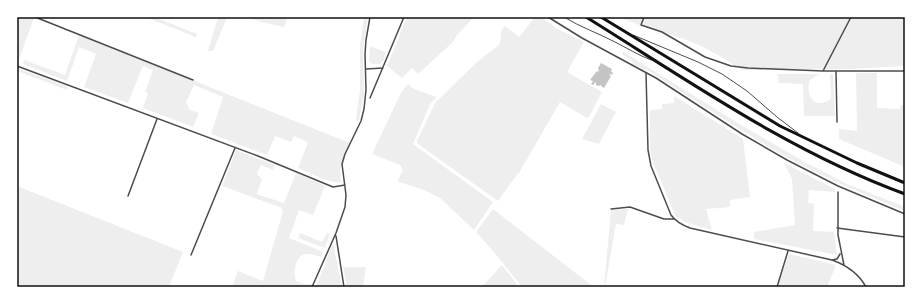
<svg xmlns="http://www.w3.org/2000/svg" width="922" height="304" font-family="Ubuntu,sans-serif">
<style>
.green{fill:#eee}
.building{fill:#c4c4c4}
.lines{fill:none;stroke-linecap:round;stroke-linejoin:round}
.service{stroke:#4c4c4c;stroke-width:1}
.minor{stroke:#4c4c4c;stroke-width:1.5}
.motorway{stroke:#111;stroke-width:3}
.neatline{fill:none;stroke:#111;stroke-width:1.5}
</style>
<rect width="100%" height="100%" fill="#fff"/>
<path class="green" d="M17,17H31L34,18L18,62H17Z
M145,17H154L197,34L196,37Z
M218,17H227L214,49L212,51H208Z
M247,17H288L284,27L261,22Z
M364,17H368L363,50L364,94L359,121L356,120L360,89V45Z
M407,17H474L458,34L452,43L418,74L412,68L402,78L387,66Z
M535,17H541L558,29L584,42L567,72L602,92L589,117L587,118L560,102L519,173H518L498,201L422,147L417,143V141L435,103L478,61L499,45C504,38 497,33 505,26L519,37Z
M619,17H905V66L851,69L742,70C726,59 700,44 681,38C660,31 639,26 619,17Z
M79,35L350,143L340,170L341,182C333,185 308,172 298,168L308,142L294,136L291,142L275,136L267,155L211,134L223,97L194,85L186,102L190,110L199,113L193,127L143,108L148,93L145,92L153,70L143,66L128,103L84,87L96,54L79,47L67,81L23,64L24,60L65,75Z
M370,46L386,52L384,60L380,64H373L369,62Z
M622,51L736,122L803,161L847,184L905,207V211C863,194 820,176 781,154C736,128 693,99 649,71L634,65L630,59L623,55Z
M17,68L67,86V90L17,71Z
M856,73H877V108L900,109V105H905V167L839,139V129L857,131Z
M777,74H819L809,81C806,97 815,110 831,99L830,74H833L835,116H804L803,84L779,83Z
M408,84L414,89L437,97L430,104L413,144L493,202L474,230L440,198L424,190L399,182L398,180L403,170L400,165L372,154L401,93Z
M674,96L743,139L750,197L730,200V207L706,209L712,230L688,223L676,217L652,160L650,150V110L662,109V104L674,103Z
M601,104L616,112L599,144L582,139Z
M236,150L275,165L273,170L261,165L257,174L262,179L257,194L284,203L296,173L325,186L313,215L299,210L289,238L323,252L321,257C317,256 310,253 306,254C295,255 293,273 296,281C301,283 307,286 312,283L310,287H232L238,271L263,281L283,211L282,208L222,186Z
M784,163L835,189V192L809,190L808,203L814,204L813,231L834,232L837,255L754,239V232L795,225L792,179Z
M17,186L183,252L169,287H17Z
M493,209L586,281L594,287H522L494,252L476,232Z
M628,209L624,225L616,224L605,287H604L611,210Z
M300,233L322,242L327,233L330,234L325,248L298,238Z
M333,243L342,287H316Z
M789,254L836,265L827,287H777Z
M502,265L519,287H482Z
M343,267H366L363,287H347Z"/>
<path class="building" d="M601,63L612,69L611,71L613,73L612,75L610,74L609,75L611,76L604,88L601,86V85L598,86L596,85V82L593,85L591,84L593,81L590,80L597,71L599,72L598,68Z"/>
<g class="lines">
<path class="service" d="M564,17C580,27 598,33 615,42C627,48 638,55 651,60
M633,35L698,62L722,74L747,91L777,117L798,133"/>
<path class="minor" d="M35,17L193,80
M548,17L582,38L656,78L742,134L787,160L838,186L905,214
M644,17L641,25L662,32L705,57L731,66L748,68L823,71H905
M17,66L258,156L333,187L345,185
M366,69L383,68
M823,71L851,17
M836,71L837,122
M646,73L648,150L651,166L671,215C676,222 682,225 690,228L832,260C846,265 859,274 866,287
M370,98L404,17
M838,192V235L844,265
M128,196L157,119
M611,209L630,207L664,219H674
M837,228L905,237
M336,236L344,287
M191,255L235,148
M832,260L837,259L840,254
M312,287L336,233L345,207L346,195L342,164L345,154L361,121L364,109L366,90L365,54L366,40L370,17
M777,287L788,251"/>
<path class="motorway" d="M586,17C689,81 790,152 905,194
M601,17L780,126L857,163L905,183"/>
</g>
<rect width="922" height="304" fill="none" stroke="#ffffff" stroke-width="36"/>
<rect x="18" y="18" width="886" height="268" class="neatline"/>
</svg>
